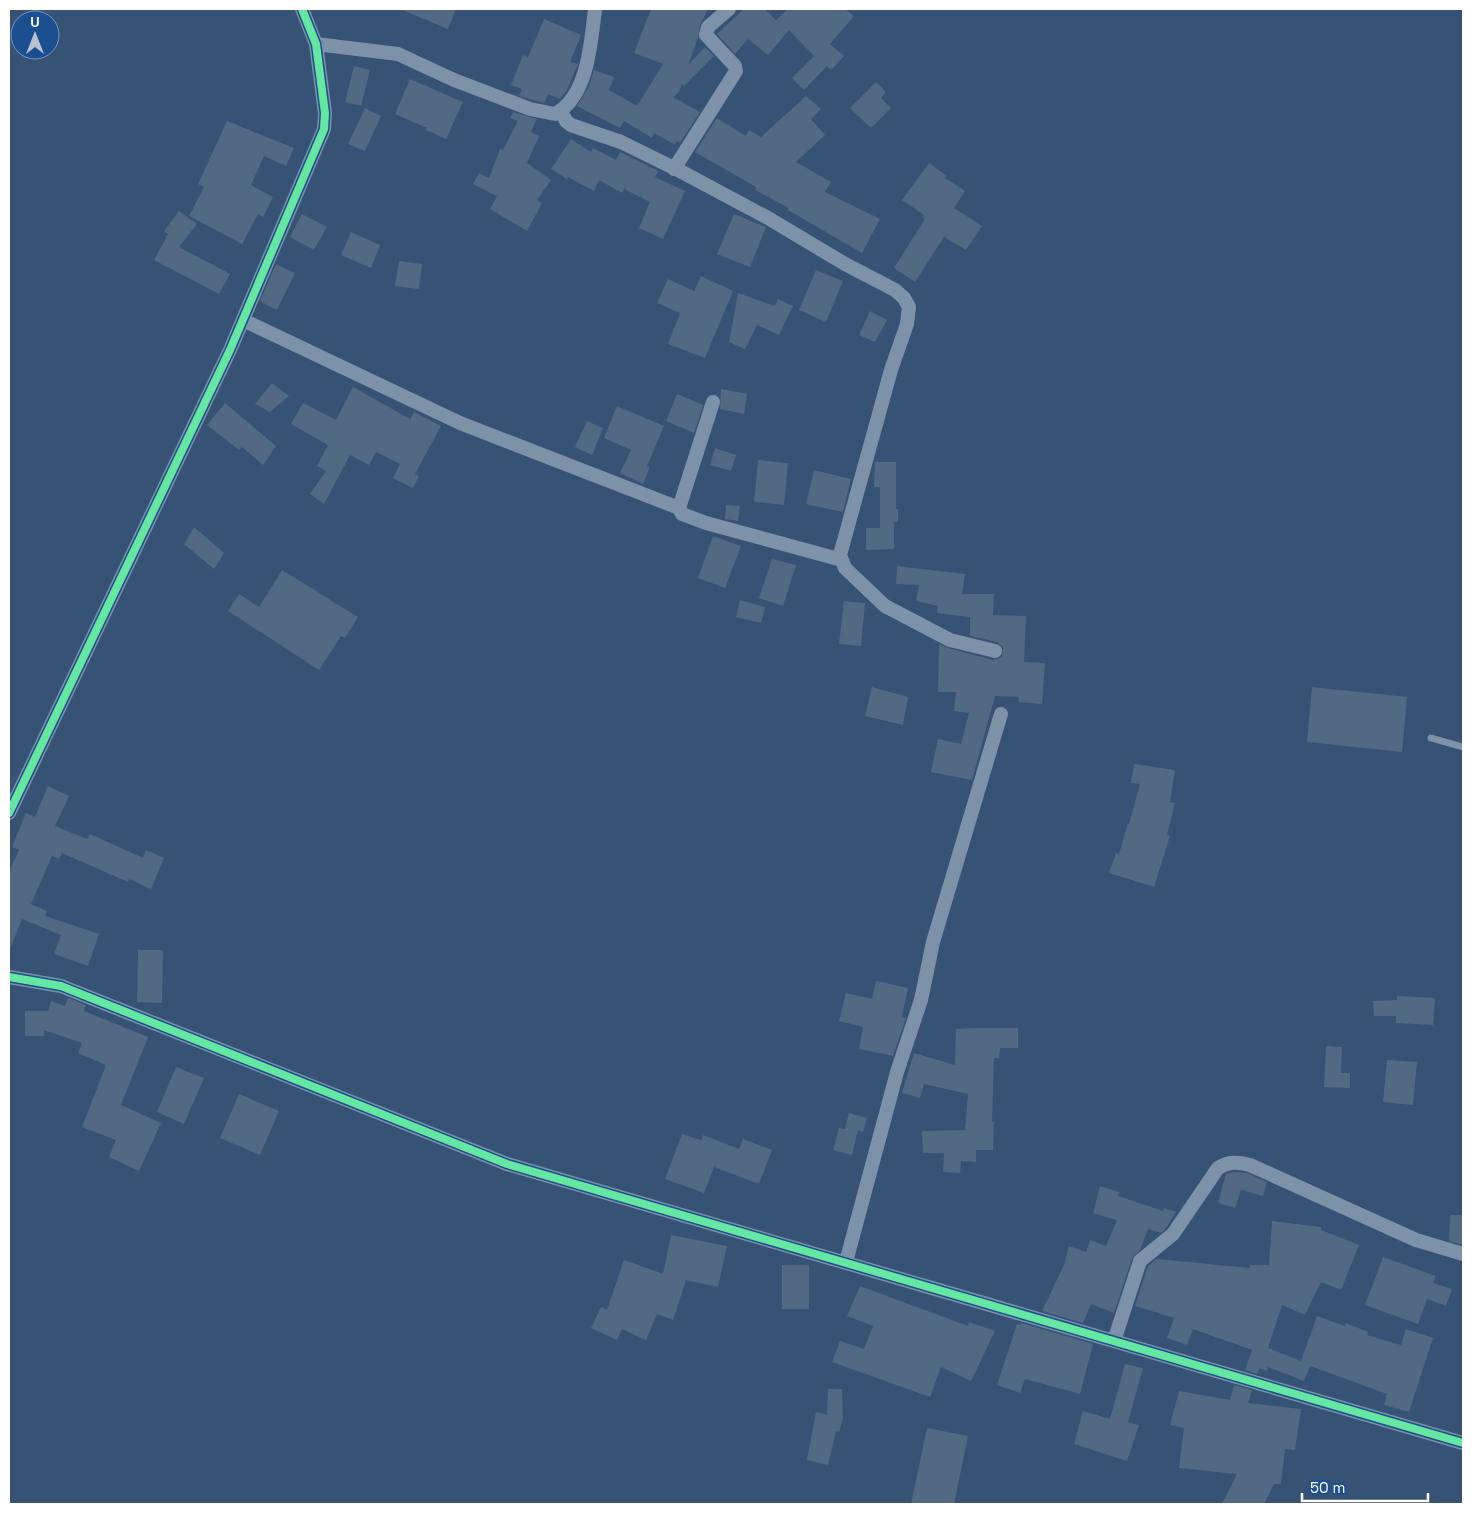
<svg xmlns="http://www.w3.org/2000/svg" width="1472" height="1513" font-family="'Space Grotesk',sans-serif">
<style>
.building{fill:#526984}
.lines{fill:none;stroke-linecap:round;stroke-linejoin:round}
.lane{stroke:#7d92a8;stroke-width:7}
.street{stroke:#7d92a8;stroke-width:14}
.cycleway-casing{stroke:#1b4f8f;stroke-width:11}
.cycleway{stroke:#66e7a1;stroke-width:8}
</style>
<rect width="100%" height="100%" fill="#365274"/>
<path class="building" d="M400,9H456L448,29Z
M651,9H708L700,25L698,38L688,65L705,47L714,56L684,86L682,84L679,92L673,97L700,112L680,143L677,141L675,145L654,133L652,138L624,121L620,128L577,106L589,86L594,70L614,77L609,90L637,106L663,64L634,53Z
M744,9H765L776,20L788,9H845L854,16L830,44L844,56L831,70L827,66L804,90L792,78L814,56L789,30L768,55L748,39L735,54L717,34Z
M544,19L581,35L570,62L578,64L567,90L560,99L548,94L544,103L519,96L522,89L511,85L523,55L528,57Z
M354,66L370,70L361,106L345,102Z
M410,79L463,102L446,139L426,130L427,128L395,114Z
M876,82L886,92L881,98L891,108L871,128L850,108Z
M806,96L821,109L811,119L825,135L796,162L831,182L825,192L880,219L862,253L788,210L789,208L755,190L756,187L695,152L717,118L746,136L749,130L761,137Z
M365,108L381,116L365,151L348,144Z
M513,112L537,119L531,132L539,136L527,163L551,180L537,200L542,203L527,231L490,209L497,196L473,184L479,173L489,178L500,149L503,150L518,121L510,118Z
M227,121L294,148L286,166L264,156L251,185L273,197L263,217L258,214L242,244L189,216L204,187L198,184Z
M571,139L591,152L593,148L616,160L620,152L658,171L655,177L685,191L663,239L639,228L650,202L624,189L622,193L599,180L594,191L568,177L567,179L551,169Z
M929,163L947,176L945,178L965,191L954,208L982,226L966,250L944,237L915,282L894,268L925,219L922,217L924,215L902,200Z
M179,211L197,224L179,247L230,274L219,294L154,260L168,234L164,231Z
M302,214L327,227L314,250L290,237Z
M734,214L766,227L750,267L717,254Z
M351,232L380,245L371,268L341,255Z
M399,261L422,264L419,289L395,286Z
M276,264L295,273L277,310L260,301Z
M816,270L843,281L826,322L799,310Z
M701,276L733,291L705,358L668,344L680,313L657,303L668,279L694,291Z
M738,293L775,306L778,299L793,306L779,335L757,325L745,349L729,342Z
M870,311L887,320L875,342L859,335Z
M272,383L289,396L270,412L255,404Z
M353,387L410,419L414,412L441,426L415,474L419,476L413,488L393,478L400,464L376,452L369,465L350,455L324,504L310,494L326,471L317,466L328,445L291,424L303,403L336,420Z
M721,389L747,394L744,414L720,409Z
M677,394L703,405L694,433L666,421Z
M225,403L276,446L263,465L242,447L239,450L207,425Z
M617,406L664,426L647,466L650,467L643,484L620,473L631,450L604,438Z
M587,421L603,428L592,455L575,447Z
M715,448L736,455L731,471L710,465Z
M758,460L788,463L784,505L754,502Z
M875,462H896V509H898V522H894V549L866,550V528H880V487H874Z
M814,470L851,479L843,512L806,504Z
M726,505L740,506L738,521L725,519Z
M194,527L224,553L214,569L184,544Z
M713,536L741,546L725,588L698,578Z
M772,559L796,565L783,606L759,598Z
M897,566L965,574L962,594H994L993,615L1026,616L1024,662L1045,663L1042,704L1018,702L1019,697L995,696L972,780L931,772L938,739L961,744L969,713L954,711L956,692H938L939,644L948,648L993,660L1002,657L1003,648L997,642L970,636V617L937,613L938,606L916,601L919,585L896,584Z
M282,570L358,617L345,638L341,636L319,670L228,611L239,594L259,607Z
M740,600L765,607L761,623L736,617Z
M844,601L865,603L861,646L839,644Z
M872,687L908,697L903,725L865,716Z
M1312,687L1407,697L1402,752L1307,742Z
M1134,764L1175,770L1170,802L1175,803L1167,835L1170,836L1154,887L1109,873L1116,853L1119,854L1128,823L1129,824L1140,784L1131,783Z
M48,786L69,796L55,826L87,839L90,834L143,858L146,850L164,858L151,889L129,879L128,882L62,853L59,859L52,856L31,904L47,911L45,916L99,934L88,966L54,954L61,935L22,919L9,951V872L19,850L12,847L26,813L35,817Z
M138,950H163L162,1003L137,1002Z
M876,981L908,988L902,1017L906,1018L893,1056L859,1049L863,1027L839,1021L846,993L872,999Z
M1397,996L1435,998L1433,1025L1396,1023V1016H1374L1373,1001L1397,1000Z
M68,998L86,1005L84,1011L148,1037L121,1105L161,1123L139,1171L109,1157L116,1140L82,1127L106,1065L78,1053L82,1043L44,1030V1036H25V1011H48L51,1001L65,1006Z
M975,1028H1018V1048H1000L999,1058H994L992,1122H994L993,1150H976V1162L961,1161L960,1173L943,1172L944,1153H923L922,1131L965,1130L968,1094L924,1084L920,1098L902,1093L914,1053L955,1065L956,1029Z
M1326,1046L1342,1047L1341,1073H1350V1088L1324,1087Z
M1387,1060L1417,1062L1413,1105L1383,1102Z
M176,1067L204,1078L184,1124L157,1112Z
M239,1094L279,1111L260,1155L220,1138Z
M849,1113L867,1118L863,1132L858,1130L852,1155L833,1150L839,1128L845,1129Z
M682,1134L701,1140L703,1135L739,1149L743,1139L772,1150L759,1184L714,1167L704,1193L665,1179Z
M1234,1172L1247,1173L1267,1182L1263,1196L1241,1190L1235,1208L1218,1203L1226,1174Z
M1100,1186L1119,1192L1118,1196L1163,1211L1164,1208L1176,1212L1166,1228L1161,1233L1148,1229L1140,1250L1132,1258L1114,1313L1091,1304L1083,1323L1042,1311L1064,1265L1069,1246L1086,1252L1090,1240L1106,1246L1117,1220L1093,1213Z
M1450,1215H1463V1245L1449,1241Z
M1272,1221L1321,1227V1230L1359,1245L1341,1290L1321,1282L1305,1315L1282,1305L1268,1348L1301,1361L1317,1316L1345,1326L1346,1323L1368,1332L1367,1335L1401,1345L1406,1329L1433,1338L1409,1412L1384,1405L1387,1394L1310,1366L1304,1381L1268,1367L1267,1371L1259,1368L1257,1374L1245,1370L1252,1350L1193,1329L1187,1345L1167,1338L1174,1318L1135,1306L1148,1266L1157,1259L1250,1268V1265H1269Z
M671,1235L727,1246L718,1287L686,1280L673,1320L657,1314L646,1340L622,1329L617,1340L591,1328L601,1307L607,1310L624,1260L663,1274Z
M1383,1257L1436,1276L1433,1283L1452,1289L1446,1306L1427,1299L1418,1324L1365,1305Z
M782,1265H809V1309H782Z
M860,1286L968,1326L969,1322L995,1331L971,1381L941,1367L930,1397L832,1362L840,1341L864,1349L873,1326L847,1316Z
M1021,1323L1093,1344L1080,1394L1025,1379L1020,1393L997,1385L1017,1324L1020,1325Z
M1125,1364L1143,1368L1128,1422L1139,1425L1127,1461L1074,1444L1083,1411L1110,1419Z
M1234,1385L1252,1390L1248,1403L1301,1409L1295,1450L1285,1449L1281,1484H1274L1264,1504H1222L1237,1474L1179,1468L1184,1428L1170,1425L1179,1391L1230,1400Z
M828,1389H842L843,1418L839,1432L836,1431L828,1465L807,1460L816,1412L827,1415Z
M927,1428L968,1436L954,1504H911Z"/>
<g class="lines">
<path class="lane" d="M1431,738L1463,747"/>
<path class="street" d="M316,44L398,54L454,80L530,109L555,114C588,97 591,42 595,9
M561,111L566,121L571,125L621,142L680,171L768,218L845,264L895,290L904,298L909,307L907,324L891,370L840,555L845,568L885,606L950,640L995,651
M674,169L736,71L735,66L706,35L708,27L729,9
M243,320L460,423L679,508
M713,402L679,508L682,514L706,523L842,560
M9,813L230,350L324,129L325,113L316,44L302,9
M9,977L61,986L507,1164L1463,1443
M846,1262L897,1072L921,1000L933,942L1001,714
M1114,1341L1140,1261L1173,1234L1218,1168C1229,1161 1238,1162 1250,1165L1416,1240L1463,1254"/>
<g class="cycleway-casing">
<path id="cycleway" d="M9,813L230,350L324,129L325,113L316,44L302,9
M9,977L61,986L507,1164L1463,1443"/>
</g>
<use href="#cycleway" class="cycleway"/>
</g>
<rect width="1472" height="1513" fill="none" stroke="#ffffff" stroke-width="20"/>
<g transform="translate(35 35)"><circle r="24" fill="#1b4f8f" stroke="#7695bc"/>
<path d="M0-4L9 19L0 12L-9 19Z" fill="#b9c2ce"/>
<text y="-8" font-size="14" font-weight="bold" text-anchor="middle" fill="#ffffff">U</text>
</g>
<path d="M1302 1493v8h126v-8" fill="none" stroke="#ffffff" stroke-width="2.5"/>
<text x="1310" y="1493" font-size="15" fill="#ffffff" stroke="#1b4f8f" stroke-width="4" paint-order="stroke">50 m</text>
</svg>
